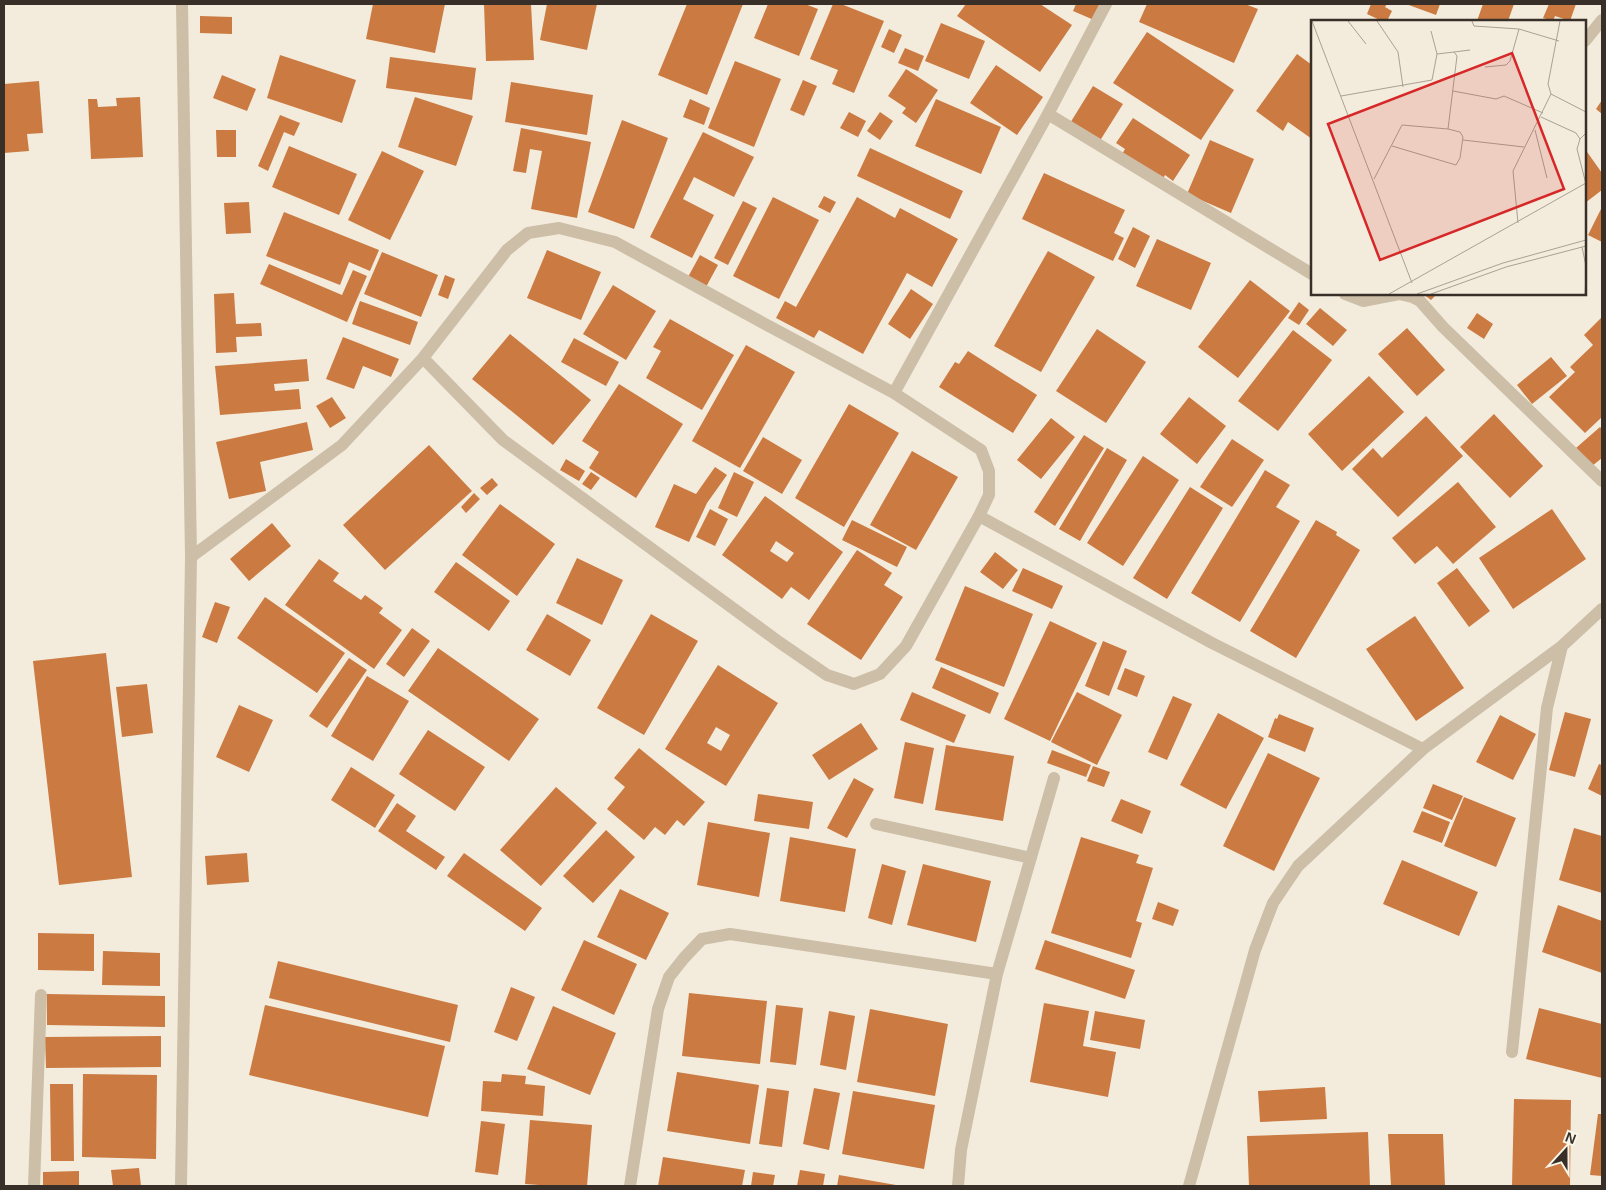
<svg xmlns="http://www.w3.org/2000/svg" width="1606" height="1190" font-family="Helvetica,sans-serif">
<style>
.building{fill:#cb7a42;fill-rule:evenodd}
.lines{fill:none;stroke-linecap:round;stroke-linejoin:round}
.service{stroke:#ccbea7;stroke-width:12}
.minor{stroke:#ccbea7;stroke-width:12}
.tertiary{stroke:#ccbea7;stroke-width:12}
.inset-road{fill:none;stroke:#a8a194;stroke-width:1}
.view{fill:#d62828;fill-opacity:0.15;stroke:#d62828;stroke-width:2.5}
.inset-edge{fill:none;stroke:#383028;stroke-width:2.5}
</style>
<rect width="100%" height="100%" fill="#f3ecdc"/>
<path class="building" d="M373,4H445L435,53L366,39Z
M484,4H531L534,60L486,61Z
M547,4H597L587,50L540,40Z
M687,4H743L707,95L658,75Z
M768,4H805L818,9L799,56L754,38Z
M833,4H841L884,21L854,93L832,84L838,70L810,59Z
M966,4H1040L1072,25L1040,72L957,16Z
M1076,4H1101L1094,20L1073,11Z
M1147,4H1245L1258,9L1234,63L1139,22Z
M1371,4H1387L1385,7L1392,11L1387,21H1382L1367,14Z
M1406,4H1440L1436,15Z
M1483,4H1514L1508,21H1477Z
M1549,4H1576L1570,21L1555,16L1553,21L1543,18Z
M200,16L232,17V34L200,33Z
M941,23L985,41L969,79L925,61Z
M889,29L902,35L894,53L881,47Z
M1147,32L1234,90L1201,140L1113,83Z
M905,48L924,56L918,71L898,63Z
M1297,54L1312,65V139L1288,122L1283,131L1256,111Z
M280,55L356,80L342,123L267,98Z
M390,57L476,68L472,100L386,88Z
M735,61L781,79L754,147L708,128Z
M996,65L1043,97L1017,135L970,103Z
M906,69L938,90L916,123L902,113L906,108L888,96Z
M222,75L256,89L247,111L213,98Z
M803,80L817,86L804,116L790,110Z
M39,81L43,133L27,134L29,151L4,153V84Z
M511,82L593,95L587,135L505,122Z
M1093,86L1123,104L1096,147L1067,128Z
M140,97L143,157L91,159L88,99H97L98,107L117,106L116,98Z
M415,97L473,116L456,166L398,147Z
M690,99L710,108L704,125L683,117Z
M936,99L1001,127L981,174L915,146Z
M1602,100V114L1596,109Z
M849,112L866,121L858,137L840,128Z
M880,112L893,121L880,140L867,131Z
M280,115L300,123L294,136L284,132L268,171L258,166Z
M1133,118L1190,155L1173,181L1165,175L1161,182L1121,156L1125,149L1116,143Z
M622,120L668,138L634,229L588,212Z
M521,128L591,142L577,218L531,209L542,151L530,149L526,173L513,171Z
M216,130H236V157H217Z
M703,132L754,157L734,197L694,177L683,199L714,215L692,258L650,237Z
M1210,140L1254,159L1231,213L1187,194Z
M289,146L357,174L339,215L272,187Z
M870,148L963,191L950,219L857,176Z
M1585,149L1602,173V190L1585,203Z
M382,151L424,171L390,240L348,220Z
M1044,173L1125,210L1114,233L1124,238L1113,261L1022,219Z
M824,196L836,202L830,213L818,207Z
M773,197L819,220L779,299L733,276Z
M857,197L895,218L900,208L958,239L932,287L907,273L863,354L819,330L814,338L776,318L785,301L796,307Z
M743,201L757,208L728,265L714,258Z
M249,202L251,233L226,234L224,203Z
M1602,207V242L1588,235Z
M284,212L379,250L370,271L349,262L340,285L266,256Z
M1133,227L1150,236L1135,268L1118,259Z
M1157,239L1211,263L1191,310L1136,286Z
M547,250L601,272L581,320L527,298Z
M1048,251L1095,277L1041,372L994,346Z
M382,252L438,275L421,317L364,294Z
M700,255L718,265L706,287L688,277Z
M269,264L342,295L353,270L367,276L347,322L260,284Z
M445,275L455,279L448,299L438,295Z
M1250,280L1290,311L1238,378L1198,347Z
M613,285L656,311L626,360L583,334Z
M911,289L933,304L910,339L888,324Z
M234,293L236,324L261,323L262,336L236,337L237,352L216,353L214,294Z
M1423,294H1437L1431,300Z
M360,301L418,322L410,345L352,324Z
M1299,302L1309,310L1299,325L1288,318Z
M1320,308L1347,330L1333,346L1306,324Z
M1477,313L1493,324L1484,339L1467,328Z
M1602,317V417L1585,433L1549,397L1575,372L1570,367L1593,345L1584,335Z
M670,319L734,355L702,410L646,378L661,351L653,347Z
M1407,328L1445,370L1417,396L1378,354Z
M1097,329L1146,362L1106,423L1056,391Z
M1293,330L1332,360L1278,431L1238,401Z
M510,334L591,400L553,445L472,379Z
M343,337L399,359L391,377L363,366L354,389L326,379Z
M574,338L619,362L606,386L561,362Z
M746,345L795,372L740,468L692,441Z
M968,351L1037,395L1013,433L939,387L955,362L959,364Z
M1551,357L1567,376L1532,404L1517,385Z
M307,359L309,381L274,384L275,391L299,389L301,409L220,415L215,366Z
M1369,376L1404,412L1342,471L1308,434Z
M619,384L683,424L636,498L589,468L599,452L582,441Z
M332,397L346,418L330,428L316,406Z
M1189,397L1226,426L1197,464L1160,434Z
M849,404L899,433L844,527L795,498Z
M1494,414L1543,466L1510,498L1460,447Z
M1426,416L1463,456L1398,517L1352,469L1373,448L1382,458Z
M1051,418L1075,437L1041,479L1017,460Z
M307,422L313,450L260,462L266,491L229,499L216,442Z
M1600,427L1602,429V458L1592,466L1576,448Z
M1084,435L1104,448L1055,526L1034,512Z
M763,437L802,460L782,494L743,471Z
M1232,439L1264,460L1232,507L1200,487Z
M429,445L472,491L385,570L343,525Z
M1107,448L1127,460L1080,541L1059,529Z
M912,451L958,477L916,550L870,525Z
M1143,456L1179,480L1123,566L1087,543Z
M566,459L585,471L579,481L560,470Z
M715,467L727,475L707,503L689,542L655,527L674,484L696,494Z
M1265,470L1290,485L1276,507L1300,521L1240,622L1191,593Z
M591,472L600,478L591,490L582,484Z
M734,472L754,482L737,517L718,508Z
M492,478L498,485L487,495L480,488Z
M1458,482L1496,527L1453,564L1437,546L1415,564L1392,538Z
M1190,487L1223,508L1167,599L1133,578Z
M474,493L480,499L466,513L461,507Z
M765,496L843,552L809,600L791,587L782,599L722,555ZM776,541L794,553L787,562L770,551Z
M500,504L555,544L517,596L462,555Z
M710,509L728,519L715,546L696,537Z
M1552,509L1586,559L1513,609L1479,558Z
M852,520L907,547L897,567L842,540Z
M1316,520L1337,532L1336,535L1360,550L1296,658L1250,631Z
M272,523L291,546L249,581L230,559Z
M857,550L892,573L884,585L903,597L861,660L807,624Z
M995,552L1018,570L1003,589L980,572Z
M577,558L623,580L602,625L556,603Z
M319,559L339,573L333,581L361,600L365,595L383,608L379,613L402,630L374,669L285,605Z
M456,562L510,601L489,631L434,592Z
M1023,568L1063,586L1052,609L1012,591Z
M1457,568L1490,611L1469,627L1437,583Z
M965,586L1033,614L1004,687L935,660Z
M265,597L345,653L317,693L237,638Z
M215,602L230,607L217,643L202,637Z
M547,614L591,640L570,676L526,650Z
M651,614L698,641L644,735L597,708Z
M1415,616L1464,688L1416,721L1366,649Z
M1050,621L1097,643L1050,741L1004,719Z
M412,628L430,641L404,677L386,664Z
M1103,641L1127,651L1109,696L1085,686Z
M438,648L539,719L509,761L408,691Z
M106,653L132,877L59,885L33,661Z
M349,658L367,670L327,728L309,716Z
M718,665L778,703L726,786L665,749ZM716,727L730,735L721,751L707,743Z
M941,667L999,693L990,714L932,688Z
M1125,668L1145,676L1137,697L1117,689Z
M367,676L409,701L373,761L331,736Z
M147,684L153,733L122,737L116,687Z
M912,692L966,715L954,743L900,720Z
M1077,692L1122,715L1097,765L1051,742Z
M1173,696L1192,704L1167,760L1148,752Z
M239,705L273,720L249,772L216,757Z
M1565,712L1591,719L1575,777L1549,770Z
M1218,713L1264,738L1226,809L1180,785Z
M1279,714L1314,728L1305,752L1268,737L1275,718L1277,719Z
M1500,715L1536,734L1513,780L1476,762Z
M861,723L878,749L829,780L812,755Z
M428,730L485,767L455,811L399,774Z
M905,742L934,748L923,804L894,798Z
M946,745L1014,756L1003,821L935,810Z
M639,748L705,802L684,826L677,820L665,835L655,827L644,840L607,809L625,787L614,778Z
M1052,750L1091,765L1086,777L1047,763Z
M1268,753L1320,778L1274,871L1223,846Z
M1599,764L1602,765V796L1588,789Z
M1093,766L1110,772L1104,787L1087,781Z
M351,767L395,795L375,828L331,800Z
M854,778L874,789L847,838L827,828Z
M1433,784L1463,796L1452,820L1423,808Z
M556,787L597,823L541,886L500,850Z
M758,794L813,802L809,829L754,821Z
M1464,797L1516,818L1496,867L1444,846Z
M1121,799L1151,811L1142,834L1111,821Z
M397,803L416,816L406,831L445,857L436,870L378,831Z
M1422,811L1450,822L1442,843L1413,832Z
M708,822L770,833L759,897L697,885Z
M1574,828L1602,836V893L1559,880Z
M606,830L635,857L593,903L563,876Z
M790,837L856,849L845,912L780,901Z
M1081,837L1139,855L1136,863L1153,868L1136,921L1142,923L1131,958L1051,933Z
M247,853L249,882L207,885L205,856Z
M464,853L542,908L525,931L447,876Z
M1402,860L1478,892L1459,936L1383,904Z
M882,864L906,871L892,925L868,918Z
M923,864L991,881L976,942L907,925Z
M620,889L669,913L646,960L597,937Z
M1158,902L1179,910L1173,926L1152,919Z
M1558,905L1602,921V973L1542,952Z
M38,933L94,934V971L38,970Z
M584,940L637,964L614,1015L561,990Z
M1045,940L1135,970L1125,999L1035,969Z
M103,951L160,953V986L102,985Z
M278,961L458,1005L450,1042L269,998Z
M511,987L535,997L517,1041L494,1032Z
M689,993L767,1001L760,1064L682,1056Z
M47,994L165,996V1027L47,1025Z
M1044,1003L1089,1011L1083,1046L1116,1052L1108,1097L1030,1082Z
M265,1005L445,1046L428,1117L249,1075Z
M776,1005L803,1008L796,1065L770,1062Z
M553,1006L616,1033L590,1095L527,1069Z
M1539,1008L1602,1024V1078L1526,1059Z
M870,1009L948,1024L935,1096L857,1082Z
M829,1011L855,1016L846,1070L820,1065Z
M1095,1011L1145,1020L1140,1049L1090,1040Z
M161,1036V1067L46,1068L45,1037Z
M677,1072L759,1085L750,1144L667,1131Z
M83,1074L157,1075L156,1159L82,1157Z
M502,1074L526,1076L525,1084L545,1086L543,1116L481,1111L483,1081L501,1082Z
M50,1084H73L74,1161H51Z
M1325,1087L1327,1119L1260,1122L1258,1091Z
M767,1088L789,1091L782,1147L759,1144Z
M814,1088L840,1093L829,1150L803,1144Z
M853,1091L935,1105L924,1169L842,1154Z
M1514,1099L1571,1100L1570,1186H1512Z
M1598,1114H1602V1176L1590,1175Z
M530,1120L592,1125L587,1186H554L525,1184Z
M481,1121L505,1124L498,1175L475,1172Z
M1368,1132L1370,1186H1249L1247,1136Z
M1388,1134H1443L1445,1186H1391Z
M663,1157L745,1170L742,1186H658Z
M139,1168L141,1186H113L111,1170Z
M800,1170L825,1174L823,1186H797Z
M79,1171V1186H43V1172Z
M753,1172L775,1175L773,1186H751Z
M839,1175L896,1185V1186H837Z"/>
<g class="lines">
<path class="service" d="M876,824L1031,858
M34,1186L41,995
M630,1186L658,1009L669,977L684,958L702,939L730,934L997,974
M958,1186L961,1150L997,974L1054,778"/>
<path class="minor" d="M1585,41L1602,20
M1048,114L1312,274
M1345,294L1363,301L1399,294L1412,297L1420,301L1443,327L1602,481
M894,393L1048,114L1106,4
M979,516L1212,643L1423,749
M191,557L342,445L423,358L507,250L528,233L559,228L615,242L765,324L894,393L981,450L989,471V495L979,516L906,646L880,674L854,684L827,675L779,642L503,440L423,358
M1512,1052L1547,708L1562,646
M1189,1186L1255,950L1273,903L1298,866L1423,749L1562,646L1602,609"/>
<path class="tertiary" d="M181,1186L191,557L182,4"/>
</g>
<g transform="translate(1311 20)">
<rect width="275" height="275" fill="#f3ecdc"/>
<path class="inset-road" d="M1,1L101,263M37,1L55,24M66,1L87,32L92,67M161,1L163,6L208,9L248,21M143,32L159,30M126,34L143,32L146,36L137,109M174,47L195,45L199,41L208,9M142,71L185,79L193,76L232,93M240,74L275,92M30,76L121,60L126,34L120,11M230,97L265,113L269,119M224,110L236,158M152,120L213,127M63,159L91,105L137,109L149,112L152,117L149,138L145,145L81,126M275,164L266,129L269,119L275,113M207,203L202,151L240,74L237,64L249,1M271,227L275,246M78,274L275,163M106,274L192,243L275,220M120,274L195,247L275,226M274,274L275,257"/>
<path class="view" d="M201,33L253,169L69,240L17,104Z"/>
<rect width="275" height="275" class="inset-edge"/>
</g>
<rect width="1606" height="1190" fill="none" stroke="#383028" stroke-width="10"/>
<g transform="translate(1566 1150) rotate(21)" stroke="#faf5e9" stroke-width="4" paint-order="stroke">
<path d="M0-4L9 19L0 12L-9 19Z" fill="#383028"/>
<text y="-8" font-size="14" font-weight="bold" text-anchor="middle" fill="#383028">N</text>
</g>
</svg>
